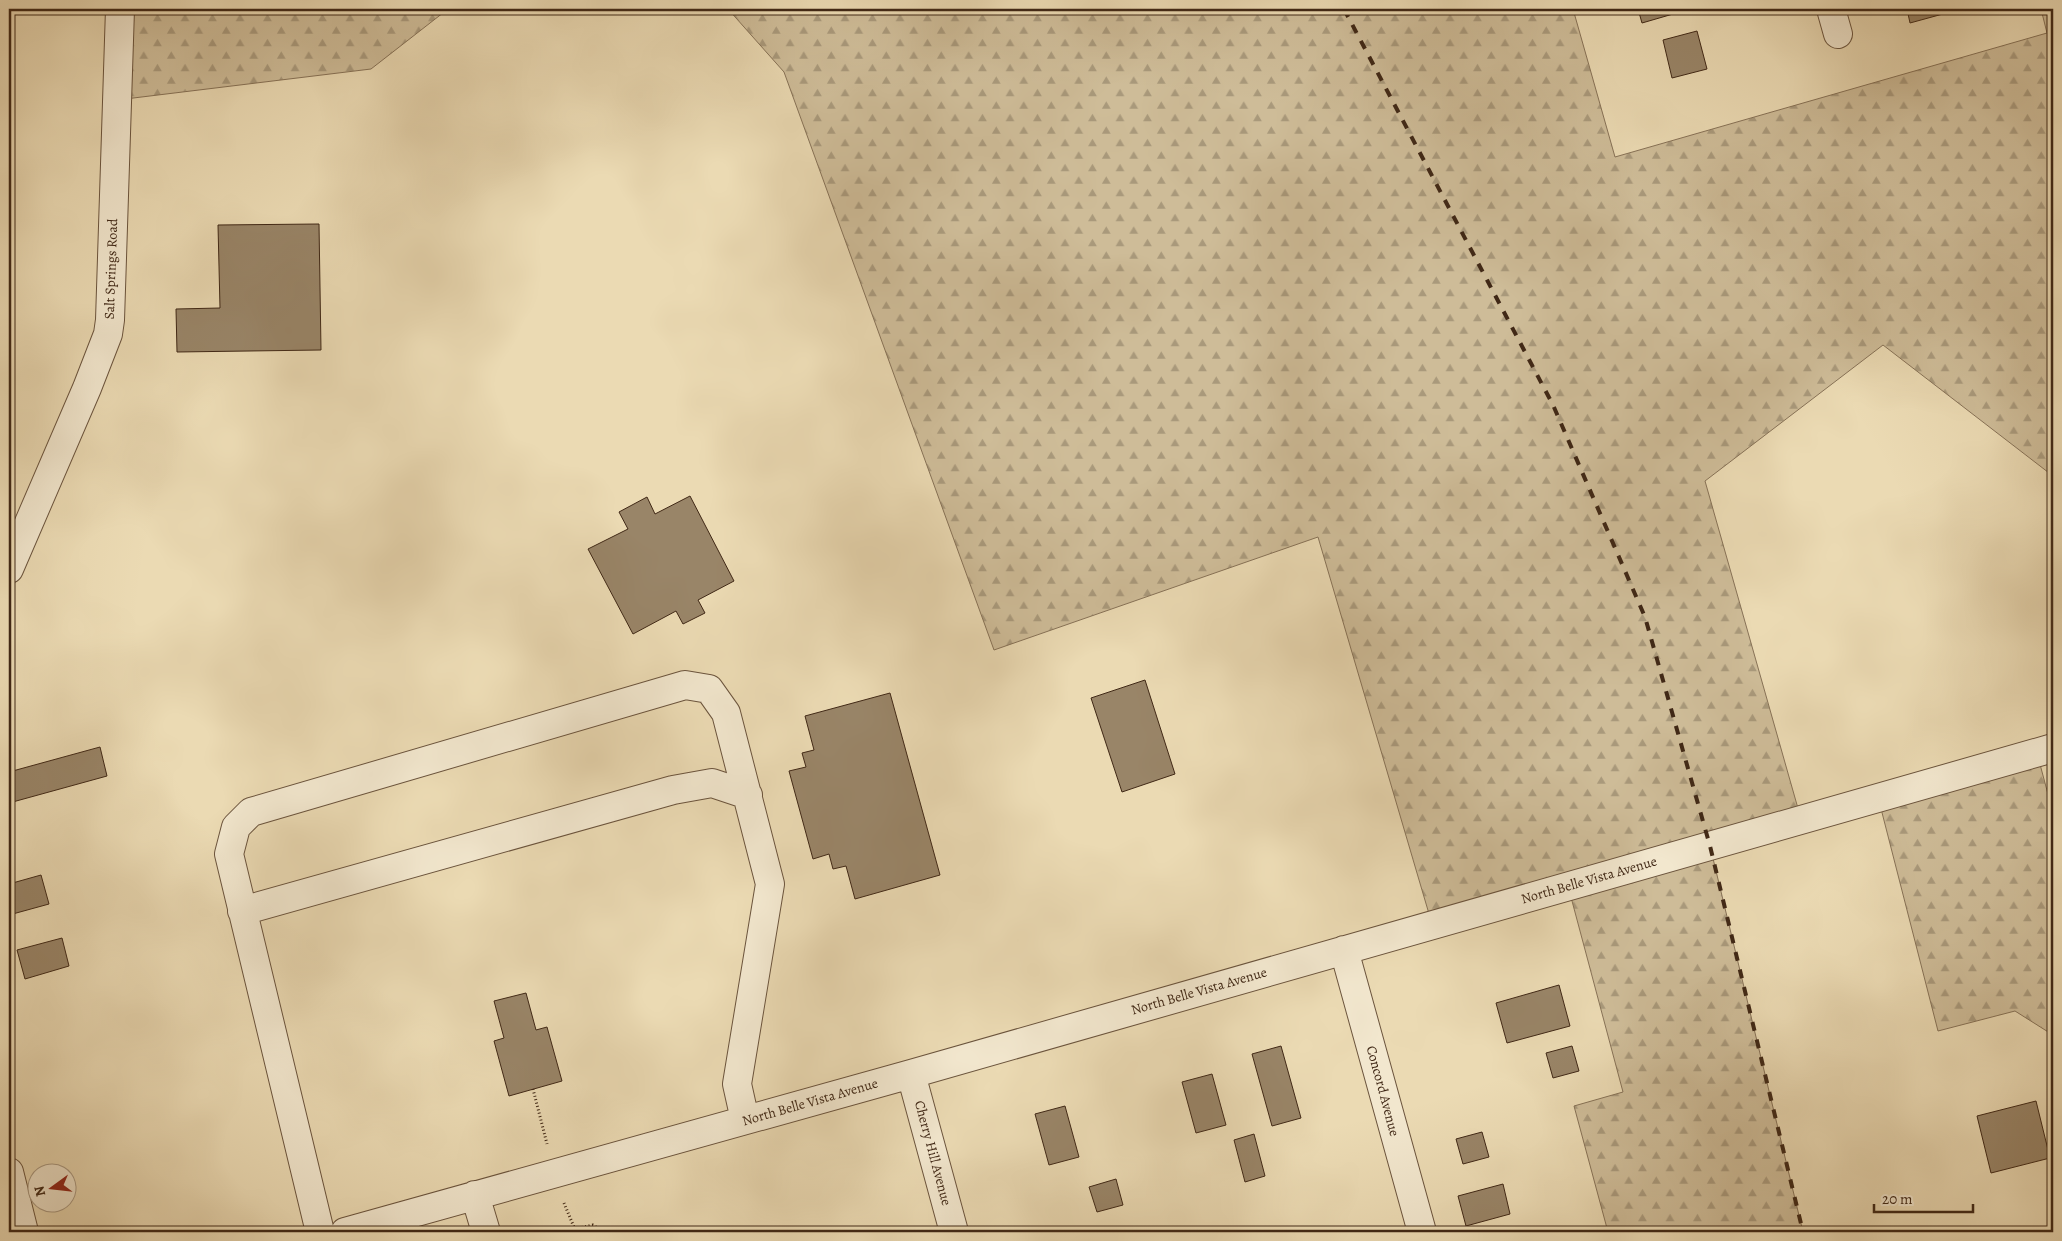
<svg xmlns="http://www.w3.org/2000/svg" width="2062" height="1241" font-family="Alegreya,serif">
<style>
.forest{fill:url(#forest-firs);stroke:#877257}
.building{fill:#998568;stroke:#402816}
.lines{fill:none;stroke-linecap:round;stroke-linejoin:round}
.minor-casing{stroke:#6b543d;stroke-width:30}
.path{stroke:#402816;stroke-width:3;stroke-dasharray:1 2.5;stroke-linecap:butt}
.minor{stroke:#f2e7ce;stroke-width:28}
.rail{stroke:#402816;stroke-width:4;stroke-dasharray:9 9;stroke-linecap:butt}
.labels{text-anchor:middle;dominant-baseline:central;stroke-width:4.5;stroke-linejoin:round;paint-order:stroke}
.street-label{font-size:14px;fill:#402816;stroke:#f2e7ce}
</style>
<defs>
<pattern id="forest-firs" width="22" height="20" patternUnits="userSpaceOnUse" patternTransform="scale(1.25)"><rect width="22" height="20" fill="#cebc98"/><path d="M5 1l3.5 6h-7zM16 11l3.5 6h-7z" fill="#a9997b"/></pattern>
</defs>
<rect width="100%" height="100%" fill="#ebdab3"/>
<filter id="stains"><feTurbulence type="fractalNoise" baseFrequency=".004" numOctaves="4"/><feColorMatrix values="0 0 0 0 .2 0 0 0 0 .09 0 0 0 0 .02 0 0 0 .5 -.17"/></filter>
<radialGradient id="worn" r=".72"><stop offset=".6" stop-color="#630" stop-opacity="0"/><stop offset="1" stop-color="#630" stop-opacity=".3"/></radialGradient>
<path class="forest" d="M120,9H448L371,69L117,100Z
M728,9H1573L1615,157L2047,33L2041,9H2053V476L1883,345L1705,481L1801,819L1710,846L1803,1232H1608L1574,1106L1623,1092L1568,886L1432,924L1318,537L994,650L784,72Z
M2037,753L2053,813V1035L2015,1011L1938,1031L1878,797Z"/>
<path class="building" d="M1638,9H1671L1673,14L1642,23Z
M1907,9H1961L1910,23Z
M1697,31L1707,69L1672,78L1663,40Z
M319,224L321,350L177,352L176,309L220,308L218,225Z
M690,496L734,581L698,600L705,613L683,624L676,611L633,634L588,549L628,529L619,512L647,497L655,514Z
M1145,680L1175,774L1122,792L1091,698Z
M890,693L940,875L855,899L846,866L833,869L829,854L813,859L789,771L806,767L802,753L814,750L805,716Z
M100,747L107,776L9,803V772Z
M41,875L49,904L9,915V884Z
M62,938L69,966L25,979L17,950Z
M1559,985L1570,1026L1507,1043L1496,1003Z
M526,993L536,1030L547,1027L562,1081L509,1096L494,1041L504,1038L494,1001Z
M1281,1046L1301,1118L1272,1126L1252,1054Z
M1572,1046L1579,1071L1553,1078L1546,1053Z
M1212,1074L1226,1125L1196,1133L1182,1082Z
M2036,1101L2050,1158L1991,1173L1977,1116Z
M1065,1106L1079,1157L1049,1165L1035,1114Z
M1482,1132L1489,1157L1463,1164L1456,1139Z
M1254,1134L1265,1176L1245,1182L1234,1140Z
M1116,1179L1123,1205L1097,1212L1089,1187Z
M1503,1184L1510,1214L1466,1226L1458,1196Z"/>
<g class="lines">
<g class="minor-casing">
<path id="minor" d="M1831,9L1838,34
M9,569L87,388L108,334L110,320L120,9
M242,911L673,790L712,783L748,795
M1344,950L1422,1232
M911,1074L954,1232
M9,1172L24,1232
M475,1195L486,1232
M320,1232L229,854L236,827L251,812L685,685L709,689L726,713L770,884L737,1084L745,1120
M345,1232L911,1074L2053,748"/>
</g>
<path class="path" d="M533,1089L547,1144
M564,1203L576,1232
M575,1229L593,1225L603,1232"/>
<use href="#minor" class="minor"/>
<path class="rail" d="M1344,9L1553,405L1645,617L1710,846L1803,1232"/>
</g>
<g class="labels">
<g class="street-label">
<text transform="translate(111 269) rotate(-88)">Salt Springs Road</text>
<text transform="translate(1589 880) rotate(-16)">North Belle Vista Avenue</text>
<text transform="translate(1199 991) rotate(-16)">North Belle Vista Avenue</text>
<text transform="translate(1383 1091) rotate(75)">Concord Avenue</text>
<text transform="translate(810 1102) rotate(-16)">North Belle Vista Avenue</text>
<text transform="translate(933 1153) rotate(75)">Cherry Hill Avenue</text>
</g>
</g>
<rect width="2062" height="1241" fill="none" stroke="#ebdab3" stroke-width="30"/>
<rect x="10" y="10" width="2042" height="1221" fill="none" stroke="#402816" stroke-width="2.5"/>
<rect x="15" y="15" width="2032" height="1211" fill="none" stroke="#402816"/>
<g transform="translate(52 1188) rotate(255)"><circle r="24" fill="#f2e7ce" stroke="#ab9b84"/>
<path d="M0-4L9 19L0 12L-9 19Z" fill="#8f2418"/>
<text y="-8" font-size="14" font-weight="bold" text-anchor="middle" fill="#402816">N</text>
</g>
<path d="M1874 1204v8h99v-8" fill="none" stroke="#402816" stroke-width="2.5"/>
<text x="1882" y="1204" font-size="15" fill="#402816" stroke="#f2e7ce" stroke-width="4" paint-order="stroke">20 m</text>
<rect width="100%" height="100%" filter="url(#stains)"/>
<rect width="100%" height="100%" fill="url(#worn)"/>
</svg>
